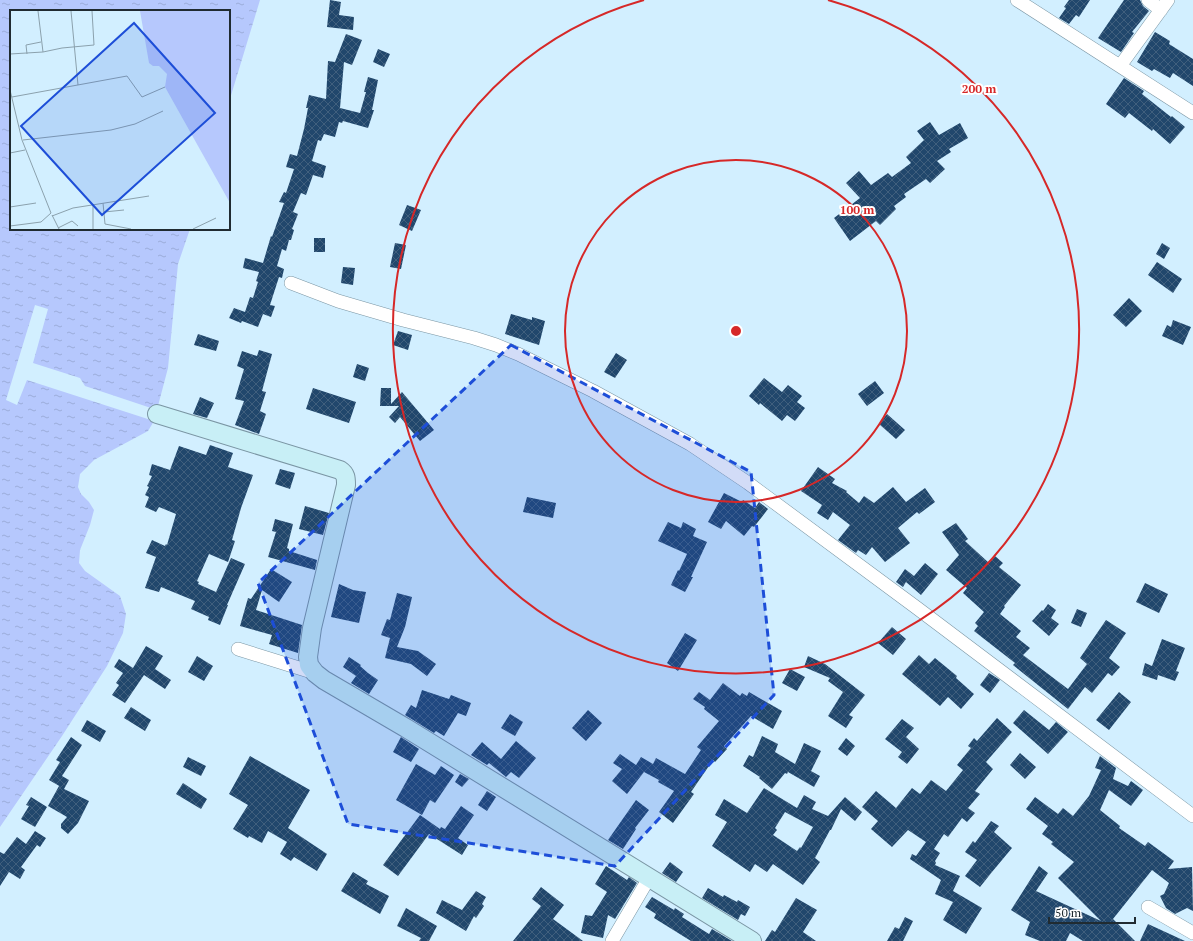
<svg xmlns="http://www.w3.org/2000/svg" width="1193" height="941" font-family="'PT Serif',serif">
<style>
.water{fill:url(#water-ripples)}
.pier{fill:#d2efff}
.building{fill:url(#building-cross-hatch);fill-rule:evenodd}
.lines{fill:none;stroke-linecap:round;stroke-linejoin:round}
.street-casing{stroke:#7b96a4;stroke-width:14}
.secondary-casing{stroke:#7b96a4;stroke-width:20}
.street{stroke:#fff;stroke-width:13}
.secondary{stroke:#c8eff6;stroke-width:18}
.marked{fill:#1d4ed8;fill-opacity:0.2;stroke:#1d4ed8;stroke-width:3;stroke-dasharray:8 5;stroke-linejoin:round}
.ring{fill:none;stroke:#d62828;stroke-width:2}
.inset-road{fill:none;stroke:#8ba1ad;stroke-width:1}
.view{fill:#1d4ed8;fill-opacity:0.15;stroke:#1d4ed8;stroke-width:2}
.inset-edge{fill:none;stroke:#202b31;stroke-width:2}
.centre{fill:#d62828;stroke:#fff;stroke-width:2}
.ring-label{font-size:12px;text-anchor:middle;font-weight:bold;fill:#d62828;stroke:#fff;stroke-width:4;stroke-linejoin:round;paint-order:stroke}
</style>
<defs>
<pattern id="water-ripples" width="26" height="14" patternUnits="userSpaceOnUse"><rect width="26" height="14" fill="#b6c8fd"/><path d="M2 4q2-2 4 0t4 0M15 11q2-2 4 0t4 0" fill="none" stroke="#9cacd9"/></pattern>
<pattern id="building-cross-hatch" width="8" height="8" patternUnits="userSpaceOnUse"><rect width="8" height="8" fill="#21476c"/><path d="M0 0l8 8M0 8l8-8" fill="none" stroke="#405f7d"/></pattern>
</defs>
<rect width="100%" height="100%" fill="#d2efff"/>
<path class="water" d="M0,0H260L229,102V11H11V229H190L178,264L168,368L154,421L148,431L94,460L80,474L78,487L81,494L89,502L94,510L90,525L80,550L79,563L85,571L120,596L126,614L123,633L107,666L62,736L0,827Z"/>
<path class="pier" d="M35,305L48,309L33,363L80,378L85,386L157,410L154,421L27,380L17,405L6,400Z"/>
<path class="building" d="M330,0L341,2L339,15L354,17L353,30L327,27Z
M1069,0H1090L1079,17L1076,15L1069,24L1059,18L1066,8L1064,7Z
M1124,0H1140L1143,6L1149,11L1132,32L1134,33L1121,52L1098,38Z
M1155,32L1170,41L1169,44L1193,59V86L1173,73L1170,78L1154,69L1152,71L1137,62Z
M346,34L362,40L352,65L344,62L340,108L360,113L366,92H364L368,77L378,80L372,110H374L368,128L343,121L342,123L339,122L335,137L324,134L321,141L318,140L312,161L326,166L323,178L313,175L306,195L301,193L293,212L298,214L292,229L294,230L291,240H289L286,251L282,249L277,266L284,269L282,278L279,277L270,305L275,306L271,317L263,314L258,327L242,321L241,323L229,318L234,308L245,312L250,297L253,298L258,282L256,281L259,272L243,268L245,258L263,263L271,236L272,237L284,203L279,202L284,192L286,193L294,169L286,167L290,154L297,156L304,129L308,108H306L309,95L326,99L328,61L335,62Z
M378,49L390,54L384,67L373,62Z
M1124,78L1144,91L1142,94L1171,117L1172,116L1185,127L1170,144L1153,129L1152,131L1129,113L1125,118L1106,104Z
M930,122L939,135L960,123L968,138L949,149L951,152L937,161L945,169L930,183L926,179L904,194L906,197L894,206L896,209L880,225L876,221L850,241L834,218L860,198L846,183L859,171L871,185L888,173L892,177L911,163L906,157L924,140L917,131Z
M407,205L421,210L412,231L399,225Z
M314,238H325V252H314Z
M395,243L406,245L401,269L390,267Z
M1162,243L1170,248L1164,259L1156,254Z
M1157,262L1182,279L1173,293L1148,275Z
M343,267L355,268L353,285L341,283Z
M1129,298L1142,311L1126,327L1113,315Z
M511,314L532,320V317L545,321L539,345L505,334Z
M1173,320L1191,327L1183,345L1162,336L1167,325L1171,327Z
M398,331L412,335L408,350L393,345Z
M198,334L219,341L216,351L194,345Z
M259,350L272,354L262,391L266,392L260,411L266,414L259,434L235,425L244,401L235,399L244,369L237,366L242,351L257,356Z
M616,353L627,360L615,378L604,372Z
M357,364L369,368L365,381L353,377Z
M764,378L782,392L788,385L802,396L797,402L805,408L795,421L787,415L782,421L760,403L759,405L749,396Z
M875,381L884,393L867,406L858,394Z
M313,388L356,402L349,423L306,409Z
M381,388H391V404L402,392L434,430L420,441L400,417L395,423L389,417L399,406H380Z
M200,397L214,403L207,418L193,414Z
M887,414L905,430L896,439L879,424Z
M210,445L233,453L228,467L253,475L241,508L232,540L235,541L228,562L209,554L197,581L199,582L198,584L216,592L231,558L245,564L227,605H228L220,625L208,620L209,617L191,609L195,601L161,587L159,592L145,588L156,557L146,553L152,540L165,546L166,544L167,545L176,514L159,507L156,512L145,507L149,497L145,495L149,487L147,486L152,476L149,475L152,464L170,470L179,446L206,455Z
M818,467L835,479L832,483L847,491L846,492L859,503L864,496L874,503L893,487L906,502L925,488L935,502L919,514L917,512L898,528L910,543L885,562L872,547L866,555L858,550L856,553L838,540L850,525L833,512L828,520L817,513L822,505L801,491Z
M280,469L295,473L290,489L275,484Z
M724,493L742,502L743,500L755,508L759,502L768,509L754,527L752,526L744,536L726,521L721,529L708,522Z
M527,497L556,503L553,518L523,512Z
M305,506L329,513L323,535L299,529Z
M275,519L293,524L287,548L289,549V551L317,560L315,570L268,557L276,532L272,531Z
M668,522L681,528L683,522L696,529L693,536L707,542L691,577H693L685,592L671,585L678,570L679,571L687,554L658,541Z
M956,523L968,539L965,541L989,563L995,556L1003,563L999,567L1021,585L1004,606L1005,607L1000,614L1021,631L1016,637L1030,648L1023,655L1068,689L1087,664L1080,658L1106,620L1126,633L1109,658L1120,667L1112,676L1108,673L1092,693L1085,687L1068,709L1013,665L1015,663L974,631L978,626L975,623L984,612L963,593L967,588L946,570L959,555L942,532Z
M925,563L938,574L921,595L906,582L903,587L896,582L905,569L914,576Z
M271,569L292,582L279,602L262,590L256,610L302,625L298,653L269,644L272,635L240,626L248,598L251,599Z
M1145,583L1168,594L1159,613L1136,602Z
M339,584L353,590L366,592L359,623L331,617Z
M397,593L412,597L405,627L397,647L418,651L436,664L427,676L411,664L385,658L390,638L381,635L387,619L390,620Z
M1048,604L1056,610L1051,618L1059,624L1049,636L1032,621L1042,610L1043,611Z
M1077,609L1087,613L1081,627L1071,623Z
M892,627L906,639L893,655L878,643Z
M685,633L697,640L678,671L667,663Z
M1162,639L1185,648L1176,671L1179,672L1175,681L1158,675L1157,680L1142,675L1145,663L1152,666Z
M146,646L163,656L155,669L171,680L165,689L144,675L125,703L112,695L119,685L116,683L123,673L114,667L119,659L133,668Z
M919,655L929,664L935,658L957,676L956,678L974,694L961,709L948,697L940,706L902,674Z
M197,656L213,666L204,681L188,672Z
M808,656L825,664L865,695L849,715L853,717L846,728L828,716L843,692L828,681L830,678L804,667Z
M349,657L361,665L360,666L368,673L378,680L369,694L351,683L356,676L343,667Z
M790,669L805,677L797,691L782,683Z
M989,673L1000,680L990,693L980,685Z
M723,683L740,696L742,693L747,696L749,692L782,711L773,729L751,716L724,746L727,749L715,762L713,760L691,792L694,794L673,823L659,812L674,791L658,782L659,780L644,772L627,794L612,781L622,769L613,763L620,754L636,765L641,757L653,764L656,758L685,774L701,750L697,747L719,721L704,709L705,707L693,699L699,692L710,700Z
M422,690L449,699L451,695L471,703L466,716L458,713L444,736L436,731L434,733L405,715L411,705L416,708Z
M1119,692L1131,702L1109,730L1096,720Z
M131,707L151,720L145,731L124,718Z
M588,710L602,723L586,741L572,728Z
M1024,710L1049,730L1056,722L1068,732L1048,754L1013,723Z
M510,714L523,722L515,736L501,728Z
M997,718L1012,732L986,762L993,769L975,791L980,794L968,808L975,813L967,822L962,818L948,837L944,834L934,849L940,853L935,861L936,863L935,865L960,876L953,891L982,908L966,934L943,920L953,902L935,894L941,880L910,859L912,854L916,856L926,842L908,830L892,847L871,829L878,821L862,807L876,791L896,808L912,788L920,794L931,780L946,791L963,770L957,765L971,748L968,746L974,738L977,741Z
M902,719L914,728L906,737L919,749L907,764L898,757L902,752L885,739Z
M87,720L106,731L100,742L81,731Z
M762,736L778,744L775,752L795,764L804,743L821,751L811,771L820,776L814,787L788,772L787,774L785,773L772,789L759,778L760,777L743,766L749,755L753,757Z
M71,737L82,745L62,776L69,780L64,789L89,801L78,823L68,834L61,828V824L67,817L48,806L59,786L61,787L49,780L60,762L56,760Z
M401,737L419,749L411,762L393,752Z
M846,738L855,746L847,756L838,749Z
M516,741L536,758L519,778L511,772L506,777L489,763L487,765L471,755L482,742L501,759Z
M1020,753L1036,767L1025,779L1010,765Z
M250,756L310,790L288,828L327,854L317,871L294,857L291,861L280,854L287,842L268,831L262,843L249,836L248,838L233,829L248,805L229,794Z
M1100,756L1116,768L1113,779L1128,786L1131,781L1143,790L1131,806L1109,790L1100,810L1120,826L1119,828L1145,846L1148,842L1174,861L1168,869L1192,867L1193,911L1187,908L1175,914L1166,908L1160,896L1164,894L1169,883L1152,870L1113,919L1135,941H1083L1070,933L1066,941H1040L1025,935L1030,922L1011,910L1039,866L1048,873L1036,891L1101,921L1058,878L1074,862L1051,844L1053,842L1042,834L1048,826L1026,809L1035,797L1058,814L1063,808L1073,816L1089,796L1101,770L1095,768Z
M188,757L206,766L201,776L183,767Z
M416,764L435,775L441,766L454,775L435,803L430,800L422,815L396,800Z
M460,774L469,779L462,787L455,782Z
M183,783L207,799L201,809L176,794Z
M764,788L797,808L804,795L816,802L812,809L828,816L845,797L862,812L855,821L841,809L831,830H830L815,858L820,862L803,885L773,864L767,872L755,864L750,872L712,846L727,822L715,815L724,799L747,813ZM785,812L813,827L801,848L800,847L797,851L773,835L777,830L775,828Z
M487,791L496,797L487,811L478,805Z
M31,797L47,807L35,827L21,819L29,806L26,805Z
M636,800L649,810L635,828L636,829L623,849L608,840Z
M461,806L474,815L458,838L468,845L462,855L429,834L398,876L383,865L420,815L440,829L441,827L445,829Z
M991,821L999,826L994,832L1012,848L992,872L980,887L965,876L977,860L965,852L973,841L975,843Z
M35,831L46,838L40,847L37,845L21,867L25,870L20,879L9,872L0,886V852L4,854L17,837L26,844Z
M670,862L683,872L676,882L662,873Z
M606,866L627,880L629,877L637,883L615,919L608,915L603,938L581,933L585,915L592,916L607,892L595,884Z
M353,872L368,881L366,884L389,896L380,914L341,891Z
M541,887L564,905L553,919L583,941H513L541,906L532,899Z
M708,888L723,897L724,895L737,902L738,900L750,907L745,916L741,914L738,920L702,898Z
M476,891L486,897L482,904L484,906L476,918L474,916L466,931L436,913L442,900L462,910Z
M652,897L674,910L675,908L684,914L682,917L709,934L712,929L732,941H691L654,918L656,914L645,907Z
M796,898L817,910L803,932L816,941H765L772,930L775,932Z
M406,908L437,926L429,941H419L421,938L397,926Z
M905,917L913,921L903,941H887L895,927L899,929Z
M1148,924L1185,941H1140Z"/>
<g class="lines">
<g class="street-casing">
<path id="street" d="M1017,0L1193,113
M1148,0L1161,10
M1120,66L1168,0
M291,283L338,301L403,320L474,338L496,345L518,354L593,391L690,444L748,483L917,608L1193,816
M238,649L315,673
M1148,907L1193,933
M612,941L649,878"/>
</g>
<g class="secondary-casing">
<path id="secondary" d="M157,414L340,470C346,474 346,478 346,485L312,628L308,657L309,665L315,673L324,680L406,728L752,941"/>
</g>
<use href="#street" class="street"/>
<use href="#secondary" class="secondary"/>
</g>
<path class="marked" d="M511,345L751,472L774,695L615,866L348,824L258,583Z"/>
<g class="ring">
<circle cx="736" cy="331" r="171"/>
<path d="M828 0A343 343 0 1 1 644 0"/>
</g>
<g transform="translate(10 10)">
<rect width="220" height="220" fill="#d2efff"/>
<path d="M130,1H220V193L155,77L157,64L149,56H143L139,53Z" fill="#b6c8fd"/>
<path class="inset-road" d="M61,1L68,75M33,42L52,38L84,35L82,1M0,44L33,42L28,1M17,44L16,35L31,32M0,80L12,130L41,203L31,212L0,216M2,87L117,66L132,87L155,77M13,130L101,120L125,114L153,101M0,143L15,140M93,193L95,214L121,219M83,194V219M0,197L26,193M94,202L114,200M42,205L49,219M42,206L63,198L139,186M48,218L62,211L68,216M183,219L206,208"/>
<path class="view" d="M124,13L205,103L92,205L11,116Z"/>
<rect width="220" height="220" class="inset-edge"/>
</g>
<circle cx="736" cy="331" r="6" class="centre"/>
<g class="ring-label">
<text x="979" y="93">200 m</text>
<text x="857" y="214">100 m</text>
</g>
<path d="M1049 917v6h86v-6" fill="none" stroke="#202b31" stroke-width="2"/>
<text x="1055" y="917" font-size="12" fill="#202b31" stroke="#ffffff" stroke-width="3" paint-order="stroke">50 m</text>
</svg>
